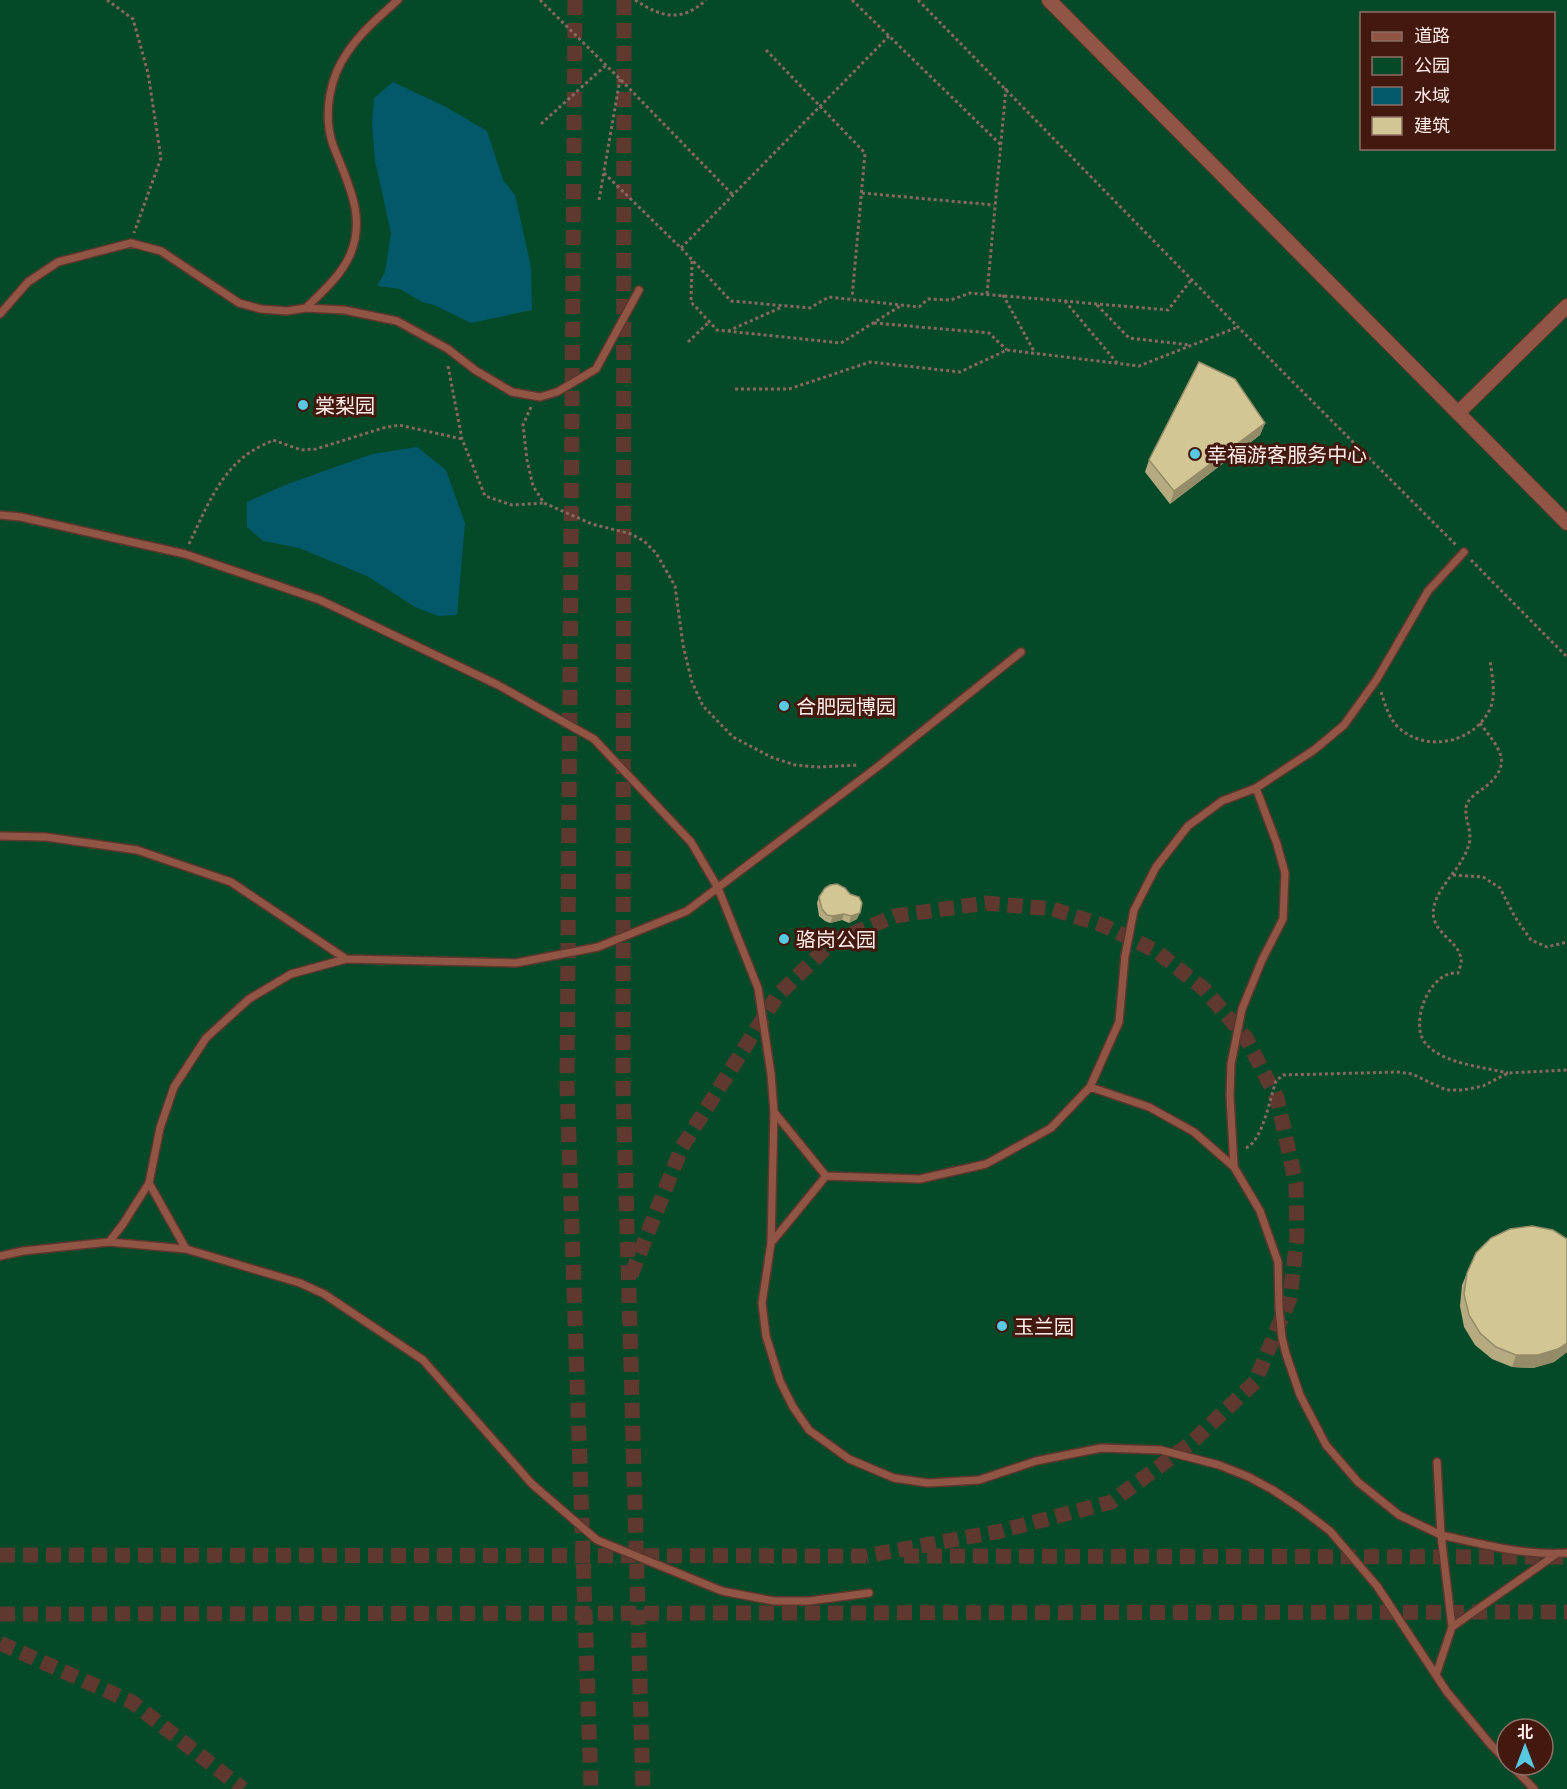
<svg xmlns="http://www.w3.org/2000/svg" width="1567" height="1789" font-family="'Noto Serif','Noto Sans SC',serif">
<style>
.green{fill:#054a28;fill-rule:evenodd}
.water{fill:#035969}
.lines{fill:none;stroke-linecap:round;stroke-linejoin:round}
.primary-tunnel{stroke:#5f3930;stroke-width:15;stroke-dasharray:15 8;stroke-linecap:butt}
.service-casing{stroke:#5d372e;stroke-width:10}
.minor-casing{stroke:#5d372e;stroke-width:16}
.path{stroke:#896861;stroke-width:3;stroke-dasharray:3 3;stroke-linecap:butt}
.service{stroke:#915546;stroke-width:7}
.minor{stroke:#915546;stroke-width:14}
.wall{fill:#b5aa80}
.shaded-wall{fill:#948b68}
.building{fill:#d3c695;stroke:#948b68;stroke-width:1.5}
.poi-dot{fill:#57c9e3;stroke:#43190f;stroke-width:2}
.labels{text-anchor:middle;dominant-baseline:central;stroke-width:6;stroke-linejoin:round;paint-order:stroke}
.poi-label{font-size:20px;fill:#ffede9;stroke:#43190f;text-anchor:start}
</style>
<rect width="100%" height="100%" fill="#43190f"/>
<path class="green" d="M0,0H1567V1789H0ZM1362,14H1554V148H1362ZM1507,1729H1543V1765H1507Z"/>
<path class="water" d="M393,82L446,107L487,131L503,180L515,195L531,267L532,310L471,323L434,305L422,302L400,289L377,286L385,272L391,233L375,161L372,124L374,98Z
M417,447L446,470L465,523L457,615L438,616L415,607L367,576L299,548L263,541L247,527V502L285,485L372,454Z"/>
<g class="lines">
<path class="primary-tunnel" d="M575,0L567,1084L591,1789
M624,0L623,1084L643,1789
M631,1275L682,1147L777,996L832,942L895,916L986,903L1053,909L1105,926L1156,951L1204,989L1246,1038L1277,1098L1296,1184L1297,1237L1290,1298L1255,1382L1191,1443L1111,1502L1001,1531L866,1556
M0,1555L874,1556
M904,1556L1567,1557
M0,1614L1567,1612
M0,1643L132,1702L243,1789"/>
<g class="service-casing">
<path id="service" d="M306,308C323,291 340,277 350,255C367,216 347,182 333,145C323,116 329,78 347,53C360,33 380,16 398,0
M0,314L28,282L58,262L131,243L161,251L239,303L261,309L287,311L306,308L344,310L397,321L448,349L475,370L512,392L540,397L557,392L596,369L639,290
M0,515L21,517L185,554L320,600L498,685L594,739L691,842L718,888L758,988L771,1074L774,1112L771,1243L762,1303L766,1336L780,1381L793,1407L809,1430L849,1459L894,1478L928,1483L979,1480L1036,1461L1101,1448L1161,1450L1219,1465L1249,1477L1273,1490L1300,1508L1330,1531L1377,1586L1447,1692L1491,1745L1507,1761
M0,836L46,837L137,850L231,882L346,959
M1090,1087L1149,1107L1194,1132L1234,1167L1260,1211L1278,1262L1279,1308L1282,1338L1286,1354L1300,1395L1326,1445L1358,1482L1399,1515L1441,1535L1437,1462
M774,1112L826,1176L920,1179L986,1164L1051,1128L1090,1087L1119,1022L1125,956L1134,910L1156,867L1188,826L1222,801L1256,788L1314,750L1344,725L1377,679L1428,591L1464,552
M1234,1167L1230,1096L1231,1064L1242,1009L1262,960L1283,919L1285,873L1277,844L1256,788
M149,1183L186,1249L300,1283L324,1294L423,1360L532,1484L597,1540L722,1591L774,1601H809L869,1593
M109,1242L123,1224L149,1183L160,1128L174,1087L206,1038L249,999L291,974L346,959L516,963L598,947L687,911L880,765L1021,652
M771,1243L826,1176
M0,1256L23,1251L109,1242L186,1249
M1452,1627L1555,1555
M1436,1675L1452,1627L1441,1535C1482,1544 1525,1556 1567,1553
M1511,1765L1534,1789"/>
</g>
<g class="minor-casing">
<path id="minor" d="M1049,0L1567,523
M1458,413L1567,306"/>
</g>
<path class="path" d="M107,0L133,19L148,73L161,158L134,233
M540,0L620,79L733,195
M635,0C661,17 681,23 706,0
M852,0L1001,145
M918,0L1238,327L1456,545
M766,50L865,153L852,298
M541,124L606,65
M604,173L681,248L731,301L810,308L829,297L919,307L928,299L951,300L970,293L1168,310L1191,280
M862,193L994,205
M599,200L620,79
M681,248L889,36
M692,261L691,302L717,330L841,343L902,305
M987,294L1006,88
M1003,295L1035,353
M1065,301L1118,364
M1097,305L1129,338L1190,345
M874,323L989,333L1007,350
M728,331L782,307
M688,342L709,322
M448,366L462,439L485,496L512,505L544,503
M735,389H789L870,362L960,372L1007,350L1139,366L1238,327
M531,407L523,425L527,460L533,486L544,503L592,524L631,534L644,541L656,553L675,586L683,645L692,682L703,706L733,737L771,757L795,765L818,767L859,765
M189,544C205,511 219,472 252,451C258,447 266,444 273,440L301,450L316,449L383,428L399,425L462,439
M1471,560L1567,657
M1381,692C1385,704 1388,716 1397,726C1424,753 1472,744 1489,711C1497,696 1492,677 1490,660
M1480,723C1499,749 1515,763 1484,788C1478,792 1470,797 1467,804C1462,814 1473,830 1469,844C1463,866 1444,880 1436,900C1423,932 1460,938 1461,960C1462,963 1459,969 1458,973C1455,973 1451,973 1449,974C1426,981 1410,1026 1426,1044C1444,1064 1483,1067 1508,1073
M1453,875L1483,877L1500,888L1515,917L1531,940L1547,947L1567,942
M1246,1148C1263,1140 1270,1098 1276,1081L1283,1075L1398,1072L1412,1074L1446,1090H1463L1483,1086L1508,1073L1567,1070"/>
<use href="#service" class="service"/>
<use href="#minor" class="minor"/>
</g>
<path class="wall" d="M1265,423L1260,435L1170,504L1145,472L1149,460Z
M819,897L857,919L849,923L842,920L830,923L825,921L819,916L817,903Z
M1567,1239V1352L1554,1362L1533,1368L1512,1367L1492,1359L1475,1345L1464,1327L1460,1306L1462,1285L1467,1273Z"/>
<path class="shaded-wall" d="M1265,423L1260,435L1170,504L1174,491Z
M860,913L857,919L849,923L851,916Z
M844,914L842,920L830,923L833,916Z
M1567,1343V1352L1554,1362L1533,1368L1512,1367L1516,1355Z"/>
<path class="building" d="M1199,362L1235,379L1265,423L1174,491L1149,460Z
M837,884L845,888L850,894L859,897L862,903L860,913L851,916L844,914L833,916L827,915L822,909L819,897L825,888L830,885Z
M1532,1226L1553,1230L1567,1239V1343L1558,1349L1538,1355H1516L1496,1347L1480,1333L1469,1315L1464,1294L1467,1273L1476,1253L1491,1238L1510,1229Z"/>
<g class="poi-dot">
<circle cx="303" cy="405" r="6"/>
<circle cx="1195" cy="454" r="6"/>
<circle cx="784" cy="706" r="6"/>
<circle cx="784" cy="939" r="6"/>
<circle cx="1002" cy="1326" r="6"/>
</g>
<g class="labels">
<g class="poi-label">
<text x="315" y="405">棠梨园</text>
<text x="1207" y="454">幸福游客服务中心</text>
<text x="796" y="706">合肥园博园</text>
<text x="796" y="939">骆岗公园</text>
<text x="1014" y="1326">玉兰园</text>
</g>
</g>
<rect x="1360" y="12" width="195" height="138" fill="#43190f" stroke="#8e6e66" stroke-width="1.5"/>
<rect x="1372" y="32" width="30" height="9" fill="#915546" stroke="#8e6e66" stroke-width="1.5"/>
<text x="1414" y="42" font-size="18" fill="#ffede9">道路</text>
<rect x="1372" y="57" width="30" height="18" fill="#054a28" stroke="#8e6e66" stroke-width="1.5"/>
<text x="1414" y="72" font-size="18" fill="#ffede9">公园</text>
<rect x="1372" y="87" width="30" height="18" fill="#035969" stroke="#8e6e66" stroke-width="1.5"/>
<text x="1414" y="102" font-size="18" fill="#ffede9">水域</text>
<rect x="1372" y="117" width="30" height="18" fill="#d3c695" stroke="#8e6e66" stroke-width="1.5"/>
<text x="1414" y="132" font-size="18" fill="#ffede9">建筑</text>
<g transform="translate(1525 1747)"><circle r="28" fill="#43190f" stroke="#8e6e66" stroke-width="1.5"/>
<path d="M0-4.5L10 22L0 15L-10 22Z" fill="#57c9e3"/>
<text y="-9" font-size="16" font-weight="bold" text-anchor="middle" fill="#ffede9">北</text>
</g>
</svg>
